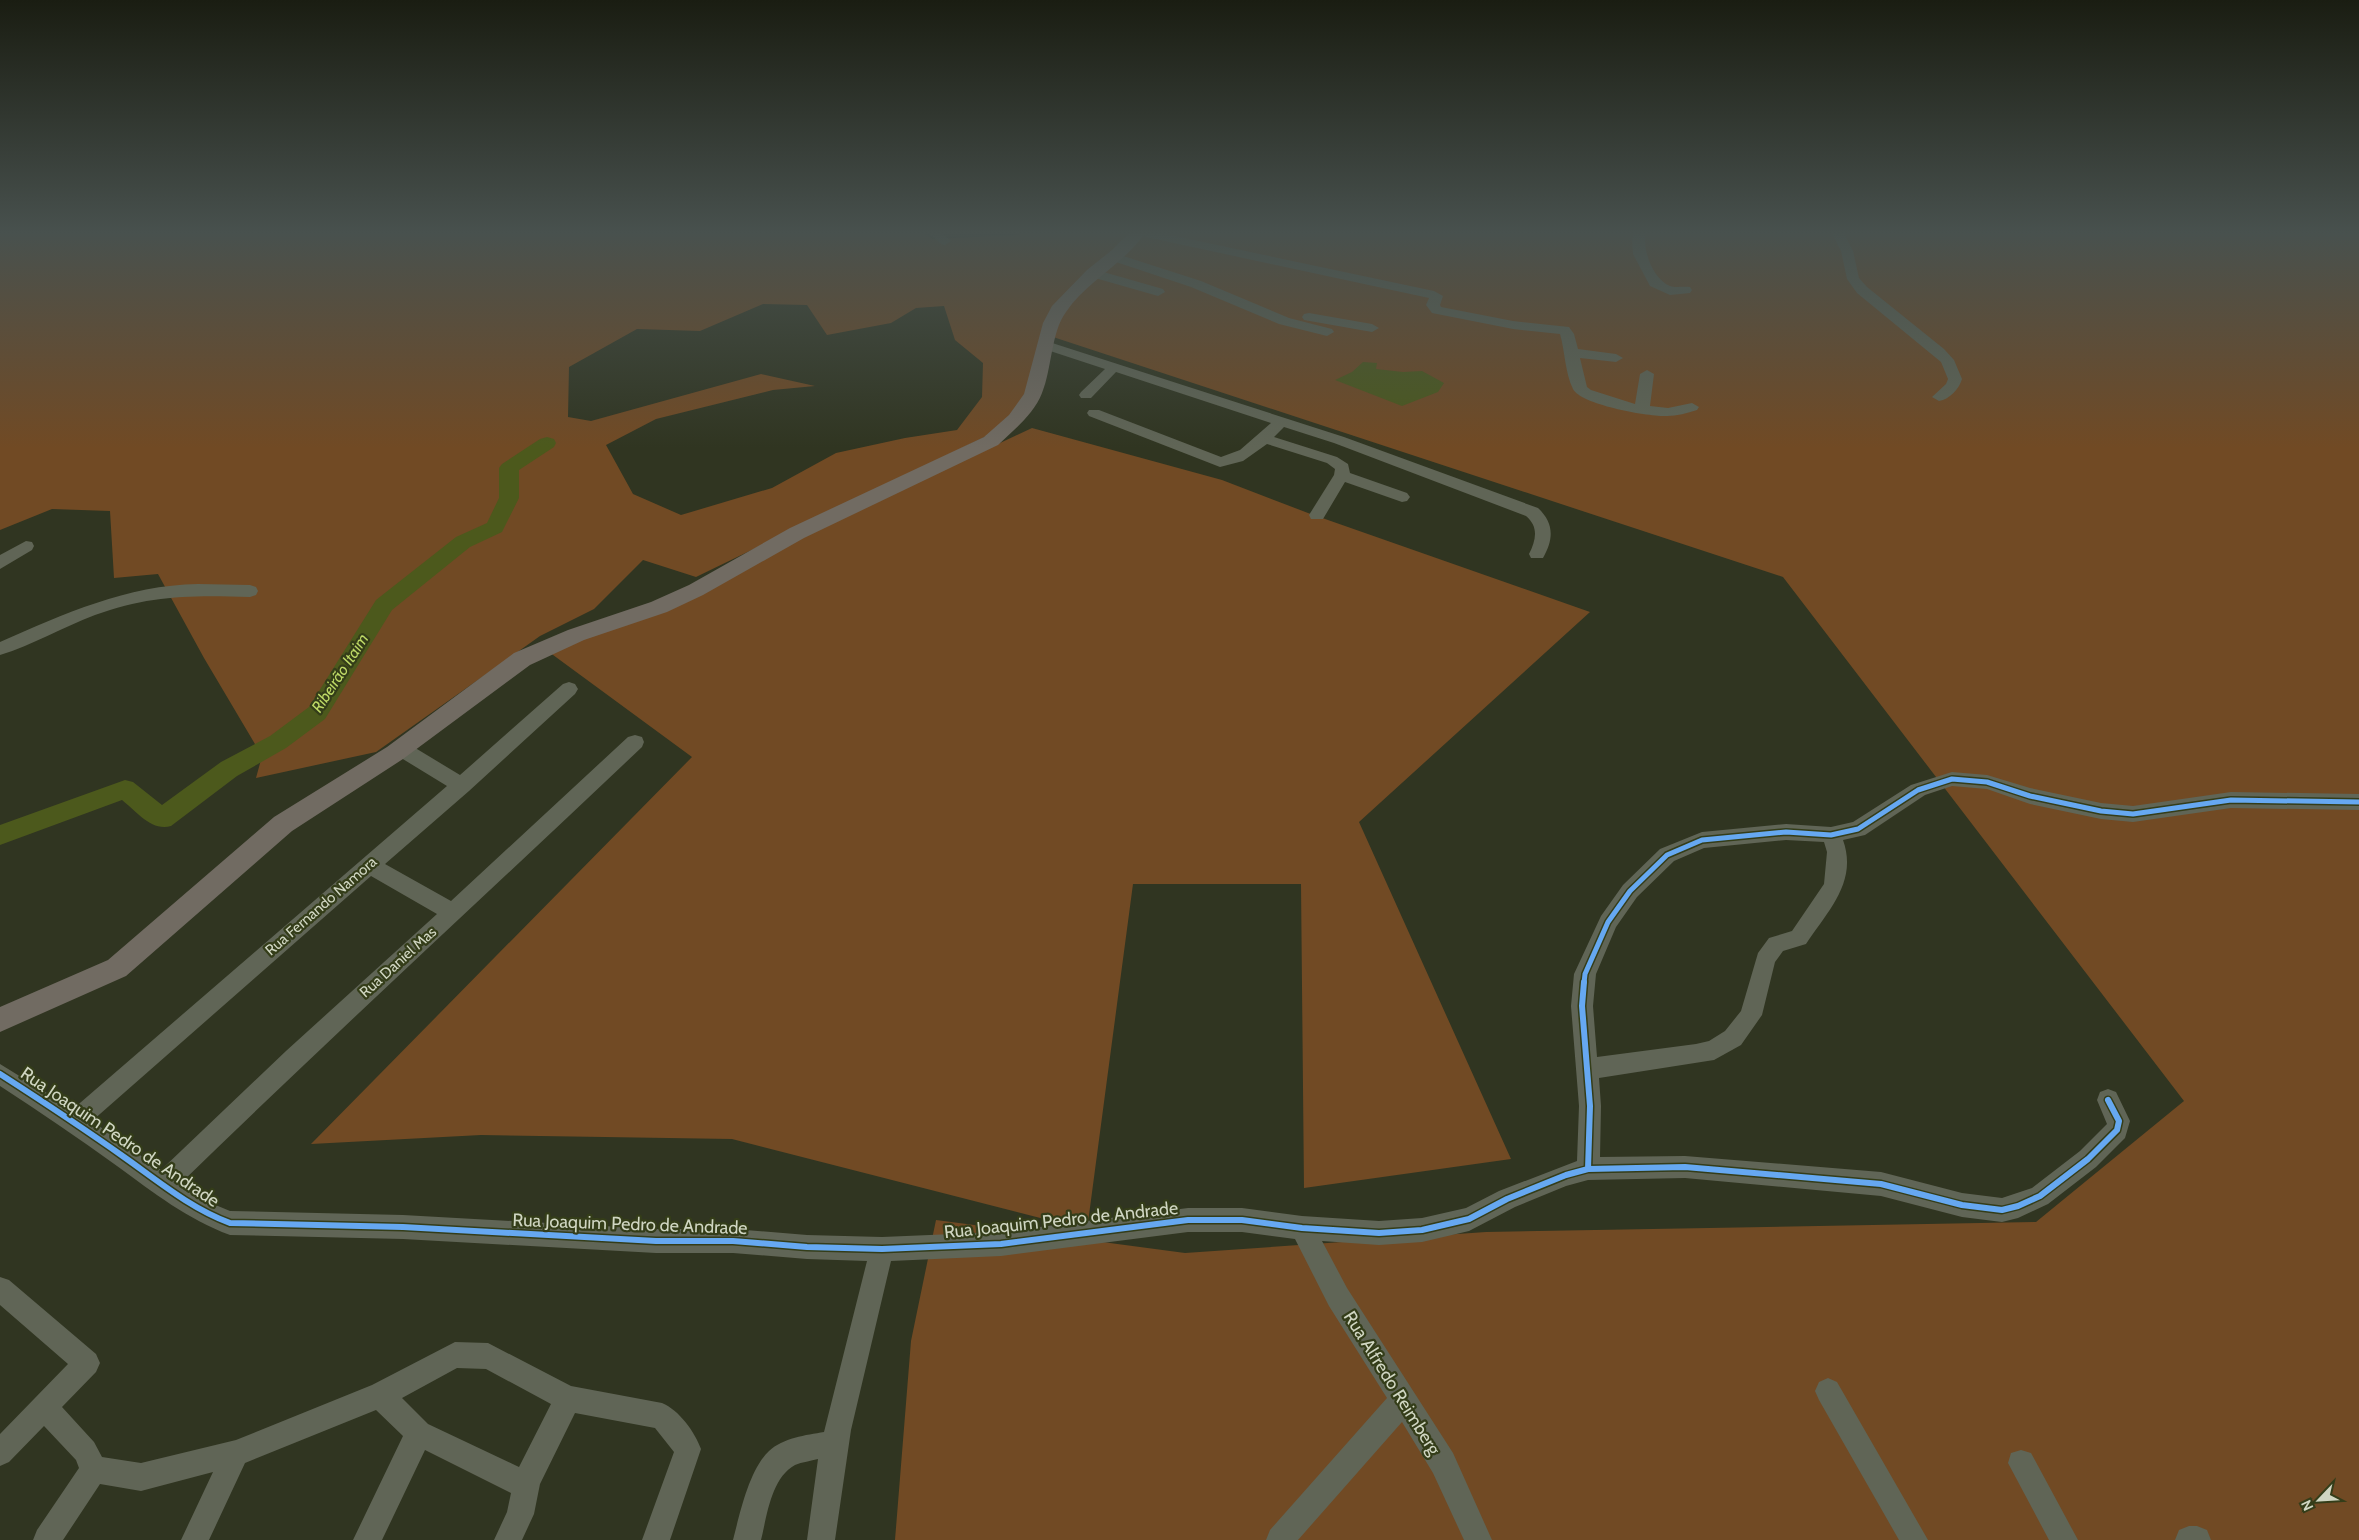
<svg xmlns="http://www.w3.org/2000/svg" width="2359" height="1540" font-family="Cabin,sans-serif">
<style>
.green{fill:#714a24;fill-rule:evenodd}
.water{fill:#4c591c}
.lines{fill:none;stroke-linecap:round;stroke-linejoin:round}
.river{fill:#4c591c;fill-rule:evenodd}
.minor{fill:#606556;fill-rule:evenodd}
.major{fill:#716b62;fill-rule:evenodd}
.cycleway-far1-casing{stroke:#343d19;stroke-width:8}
.cycleway-casing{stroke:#343d19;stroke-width:9}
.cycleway-far1{stroke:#66a8f1;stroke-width:5}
.cycleway{stroke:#66a8f1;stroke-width:6}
.labels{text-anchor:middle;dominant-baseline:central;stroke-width:4.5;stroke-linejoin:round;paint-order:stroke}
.street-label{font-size:15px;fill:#d0d6c2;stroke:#343d19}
.water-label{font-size:16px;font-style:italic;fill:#bed966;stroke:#343d19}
.near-street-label{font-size:18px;fill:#d0d6c2;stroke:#343d19}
</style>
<rect width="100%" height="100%" fill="#303521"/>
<path class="green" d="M0,233H923L933,239L1016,235L1023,233H2359V1540H895L911,1341L936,1220L1185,1253L1486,1232L2036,1222L2184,1101L1783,577L1044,334L1024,404L999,430L696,577L643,560L594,609L540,636L376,752L256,778L262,756L204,658L158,574L114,578L110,511L52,509L0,530ZM763,304L807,305L827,335L891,323L916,308L944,306L955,340L983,363L982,397L957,430L905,438L836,453L772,488L681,515L633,494L606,445L656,419L773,390L815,386L761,374L591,421L568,417L569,367L637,329L700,331Z
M1032,428L1222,480L1308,513L1590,612L1359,822L1511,1159L1304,1188L1301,884H1133L1087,1230L732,1139L481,1135L311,1144L692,757L549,652L748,562Z"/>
<path class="water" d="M1363,362L1377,363L1376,369L1403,372L1422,371L1444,383L1438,392L1402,406L1335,380L1352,372Z"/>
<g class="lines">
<path class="river" d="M547,437L554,439L556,443L554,447L519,470V498L502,532L470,547L392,610L325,719L286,748L237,776L171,826C152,832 136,811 122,800L0,845V825L125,780L133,782L162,805L221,762L270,736L309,707L376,600L456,537L487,523L499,498V468L502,464L540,439Z"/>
<path class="minor" d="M929,233H942L951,241L945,245L941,244Z
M1140,233H1161L1434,291L1443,296L1440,305L1441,307L1513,321L1569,327L1574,334L1578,349L1616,354L1623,358L1616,362L1580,358L1587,387L1591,390L1635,404L1640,374L1647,370L1654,374L1650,406L1668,408L1692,403L1699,407L1697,410C1687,413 1677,416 1667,416C1650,417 1581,405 1573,389C1565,373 1565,351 1560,334L1513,329L1437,314L1432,313L1426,305L1429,298L1146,237Z
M1634,233H1646C1642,250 1653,279 1670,286C1676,288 1683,286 1690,287L1692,290L1690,293L1670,295L1650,286L1633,254L1632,241Z
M1832,233H1844L1853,251L1859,278L1867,287L1944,349L1954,360L1962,379C1959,389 1950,399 1939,401L1932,397L1946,384L1948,379L1941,362L1857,293L1847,279L1841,251Z
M1114,253L1201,281L1289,318L1332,329L1334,332L1327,336L1279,324L1191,287L1110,260L1108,257L1110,254Z
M1093,269L1163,289L1165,292L1158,296L1088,276L1087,273Z
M1309,313L1372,324L1379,328L1372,332L1304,320L1302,317L1304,314Z
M1046,341L1344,437L1538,508C1554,523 1554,539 1543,558H1531L1529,554C1536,540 1539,527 1526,516L1334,443L1284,427L1274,437L1337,457L1348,464L1350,473L1407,493L1410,497L1407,501L1402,502L1345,482L1323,519H1311L1309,515L1334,475L1335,469L1327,463L1267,444L1243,461L1220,467L1089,416L1087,413L1089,410H1099L1221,457L1240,450L1271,423L1116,372L1091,398H1081L1079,395L1081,392L1105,369L1041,348L1039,345L1041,342Z
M26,541L32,542L34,546L32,550L0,569V555Z
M198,584L250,585L256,587L258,591L256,595L250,597C194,595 149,595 95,615C63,627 33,645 0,655V642C64,614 127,585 198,584Z
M569,682L575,684L578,689L575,694L469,791L385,864L451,901L628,737L635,735L642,737L644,742L642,747C488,893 332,1036 180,1184L206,1201L230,1211L403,1215L656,1229H733L807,1235L882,1237L1001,1232L1188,1208H1242L1302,1216L1379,1221L1422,1218L1466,1208L1499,1191L1577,1161L1579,1106L1571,1006L1574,974L1601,916L1623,885L1660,849L1702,832L1786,824L1831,827L1853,822L1911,785L1952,772L1987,775L2030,788L2101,803L2133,806L2231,792L2359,794V810L2231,808L2133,822L2101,819L2030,804L1987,789L1952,786L1925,795L1865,835L1843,840C1858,882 1828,911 1806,944L1783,951L1775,962L1762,1015L1741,1045L1714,1060L1599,1078L1601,1106L1600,1157L1685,1156L1881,1172L1962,1193L2002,1198L2032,1188L2080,1151L2107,1124L2097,1100L2100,1092L2108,1089L2116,1092L2130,1121L2125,1138L2096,1167L2048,1204L2018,1218L2002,1222L1962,1217L1881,1196L1685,1178L1588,1180L1566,1186L1515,1207L1469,1231L1422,1242L1379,1245L1322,1241L1347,1288L1453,1453L1492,1540H1464L1433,1473L1402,1422L1298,1540H1266L1270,1530L1387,1398L1329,1306L1295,1239L1242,1232H1188L1001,1256L891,1261L851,1430L835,1540H807L818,1459C811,1461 802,1462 795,1465C771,1478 767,1516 761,1540H733C740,1513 749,1470 769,1451C783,1438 806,1435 824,1432L867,1261L807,1259L733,1253H656L403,1239L230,1235C187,1219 154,1193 117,1166C78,1138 40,1112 0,1086V1064L73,1109L447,786L393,753L391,748L393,743L400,741L407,743L460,775L563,684ZM1786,840L1824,842L1827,852L1824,884L1792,931L1769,938L1758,953L1741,1011L1725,1031L1709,1041L1696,1044L1597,1057L1593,1006L1596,974L1616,927L1637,897L1674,861L1704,848ZM371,876L437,914L286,1051L161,1170L92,1121Z
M0,1277L9,1280L96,1354L100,1363L96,1372L62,1407L94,1442L102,1457L141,1463L236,1440L372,1385L455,1342L488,1343L571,1386L662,1403C679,1410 695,1432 701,1449L670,1540H642L674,1452L655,1428L575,1413L540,1484L534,1514L522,1540H494L507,1512L511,1493L425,1450L382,1540H353L403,1436L376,1410L245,1463L209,1540H181L213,1472L141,1491L100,1484L63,1540H33L37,1530L79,1468L76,1460L44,1426L9,1462L0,1466V1434L68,1364L0,1305ZM457,1368L486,1369L551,1404L519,1467L428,1424L402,1398Z
M1828,1378L1837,1382L1928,1540H1899L1819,1400L1815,1391L1819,1382Z
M2021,1450L2031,1453L2078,1540H2049L2008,1463L2011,1453Z
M2189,1526H2197L2207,1530L2211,1540H2175L2179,1530Z"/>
<path class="major" d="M1129,233H1145C1124,264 1087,281 1066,312C1051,332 1052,369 1042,393C1034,414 1014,430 998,445L804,538L703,595L667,612L584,640L530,665L403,759L292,831L126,976L0,1032V1007L108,960L274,817L387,747L514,653L568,630L651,602L689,585L790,528L984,437L1009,415L1024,394L1043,323L1052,306L1087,270L1112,250Z"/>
<g class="cycleway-far1-casing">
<path id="cycleway-far1" d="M1584,983L1585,974L1608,922L1630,891L1667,855L1702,840L1786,832L1831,835L1858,829L1918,790L1952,779L1987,782L2030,796L2101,811L2133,814L2231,800L2359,802"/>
</g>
<g class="cycleway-casing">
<path id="cycleway" d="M1584,982L1582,1006L1590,1106L1588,1169
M0,1074C42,1101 83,1128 124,1157C158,1181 190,1208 230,1223L403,1227L656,1241H733L807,1247L882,1249L1001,1244L1188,1220H1242L1302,1228L1379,1233L1422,1230L1469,1219L1507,1199L1566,1175L1588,1169L1685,1167L1881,1184L1962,1205L2002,1210L2018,1206L2040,1196L2088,1159L2117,1130L2119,1121L2108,1100"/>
</g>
<use href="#cycleway-far1" class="cycleway-far1"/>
<use href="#cycleway" class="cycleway"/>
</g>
<linearGradient id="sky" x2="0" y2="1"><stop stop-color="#1a1d12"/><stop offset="0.52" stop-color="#48514e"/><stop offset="1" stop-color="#48514e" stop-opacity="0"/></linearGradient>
<rect width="2359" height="448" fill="url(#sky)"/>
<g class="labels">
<g class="street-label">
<text transform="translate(321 906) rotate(-41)">Rua Fernando Namora</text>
<text transform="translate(398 962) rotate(-42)">Rua Daniel Mas</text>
</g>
<g class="water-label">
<text transform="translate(340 673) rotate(-57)">Ribeirão Itaim</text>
</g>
<g class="near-street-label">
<text transform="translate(120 1137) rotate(34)">Rua Joaquim Pedro de Andrade</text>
<text transform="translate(1061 1220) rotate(-6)">Rua Joaquim Pedro de Andrade</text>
<text transform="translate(630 1224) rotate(2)">Rua Joaquim Pedro de Andrade</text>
<text transform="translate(1392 1383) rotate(58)">Rua Alfredo Reimberg</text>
</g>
</g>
<g transform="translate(2319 1500) rotate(245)" stroke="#343d19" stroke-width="4" paint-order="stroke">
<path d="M0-4L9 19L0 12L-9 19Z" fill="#d0d6c2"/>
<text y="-8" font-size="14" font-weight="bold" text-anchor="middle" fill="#d0d6c2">N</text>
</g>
</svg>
